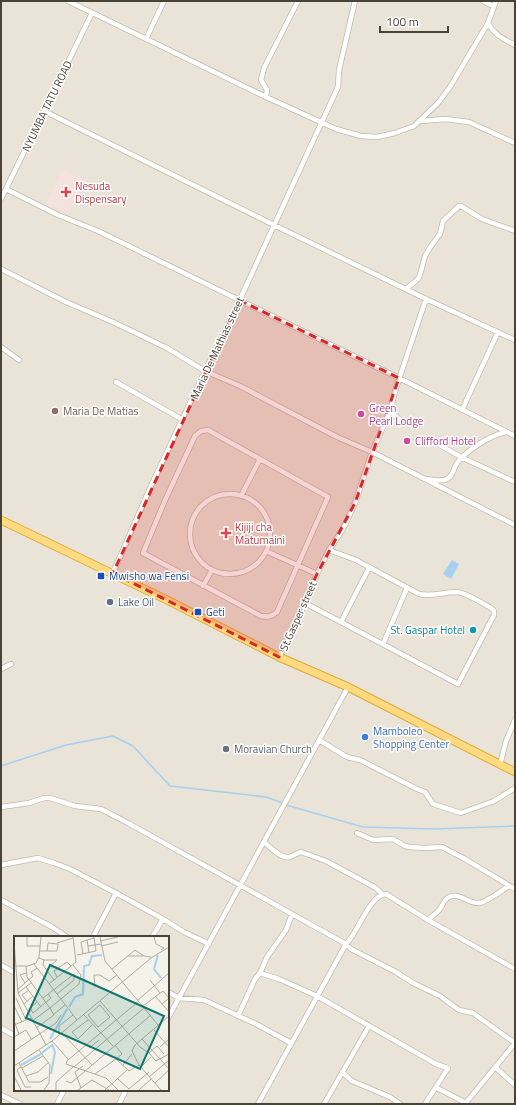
<svg xmlns="http://www.w3.org/2000/svg" width="516" height="1105" font-family="'Titillium Web',sans-serif">
<style>
.residential{fill:#e9e4d7;fill-rule:evenodd}
.medical{fill:#f5e1dd}
.water{fill:#a5d0f2}
.lines{fill:none;stroke-linecap:round;stroke-linejoin:round}
.stream{stroke:#a5d0f2;stroke-width:1.5}
.minor-casing{stroke:#c1baab;stroke-width:6}
.trunk-casing{stroke:#e1a737;stroke-width:9}
.minor{stroke:#fff;stroke-width:4.5}
.trunk{stroke:#ffda81;stroke-width:7}
.marked{fill:#d62828;fill-opacity:0.2;stroke:#d62828;stroke-width:3;stroke-dasharray:8 5;stroke-linejoin:round}
.health-dot{fill:#e0444e;stroke:#fff;stroke-width:1.5}
.education-dot{fill:#8d6e63;stroke:#fff;stroke-width:1.5}
.hotel-dot{fill:#d1479c;stroke:#fff;stroke-width:1.5}
.transit-dot{fill:#1a4fb4;stroke:#fff;stroke-width:1.5}
.service-dot{fill:#5c6f8a;stroke:#fff;stroke-width:1.5}
.culture-dot{fill:#0f9aa8;stroke:#fff;stroke-width:1.5}
.shop-dot{fill:#3f7fe0;stroke:#fff;stroke-width:1.5}
.worship-dot{fill:#6b7280;stroke:#fff;stroke-width:1.5}
.labels{text-anchor:middle;dominant-baseline:central;stroke-width:3;stroke-linejoin:round;paint-order:stroke}
.street-label{font-size:11px;fill:#494237;stroke:#fff}
.health-label{font-size:11px;fill:#be3a42;stroke:#fff;text-anchor:start}
.hotel-label{font-size:11px;fill:#b23c85;stroke:#fff;text-anchor:start}
.education-label{font-size:11px;fill:#785e54;stroke:#fff;text-anchor:start}
.transit-label{font-size:11px;fill:#164399;stroke:#fff;text-anchor:start}
.service-label{font-size:11px;fill:#4e5e75;stroke:#fff;text-anchor:start}
.culture-label{font-size:11px;fill:#0d838f;stroke:#fff;text-anchor:end}
.shop-label{font-size:11px;fill:#366cbe;stroke:#fff;text-anchor:start}
.worship-label{font-size:11px;fill:#5b616d;stroke:#fff;text-anchor:start}
.inset-river{fill:none;stroke:#a5d0f2;stroke-width:2}
.inset-road{fill:none;stroke:#b0aca2;stroke-width:1}
.view{fill:#0f766e;fill-opacity:0.15;stroke:#0f766e;stroke-width:2}
.inset-edge{fill:none;stroke:#494237;stroke-width:2}
</style>
<rect width="100%" height="100%" fill="#f5f2e9"/>
<path class="residential" d="M1,1H515V1104H1ZM15,937H168V1090H15Z"/>
<path class="medical" d="M62,169L86,181L69,214L46,203Z"/>
<path class="water" d="M452,560L459,564L451,579L443,574Z"/>
<g class="lines">
<path class="stream" d="M1,766L66,745L113,736L133,746L170,786L266,797L283,803
M286,805L363,827L434,829L515,826"/>
<g class="minor-casing">
<path id="minor" d="M68,1L266,97L336,129L361,136L377,137L395,133L414,126L438,103L450,87L488,23L496,1
M483,1L493,6
M488,23C494,35 504,39 515,45
M146,39L164,1
M266,97L267,90L261,80L264,68L298,1
M44,111L274,225L426,299L515,340
M421,121L445,119L469,122L515,143
M6,189L58,215L98,231L399,378L515,436
M1,199L92,13
M1,269L66,302L113,322L167,348L205,371L240,386L337,437L372,452L515,525
M406,289L418,279L420,275L425,256L431,246L440,234L443,221L459,206H461L482,219L515,231
M1,347L19,360
M116,382L183,420
M462,410L498,332
M390,411L400,420
M208,430L328,497L277,612C271,617 268,617 261,616L143,553L166,498L195,436L201,431Z
M429,439L461,457L515,482
M426,479C433,480 441,482 447,479C454,475 453,469 457,463C466,451 490,435 506,432
M190 534a40 40 0 1 1 80 0a40 40 0 1 1-80 0Z
M241,496L260,459
M266,551L317,574
M113,573L151,486L205,371L235,310L338,87L339,70L355,1
M203,586L212,570
M305,603L458,684L494,615V611L491,608C482,603 467,593 457,592C444,592 432,597 419,594L356,560L329,550
M341,622L369,568
M383,644L407,588
M279,657L305,603L317,574L329,550L343,529L355,503L372,452L390,411L396,388L426,299
M1,669L11,664
M319,740L347,757L360,760L417,789L425,792L433,804L461,813L494,801L515,788
M500,765L506,741L515,720
M1,807L29,803L44,798H50L75,806L101,809L128,823L346,944C358,933 369,895 386,894L428,920L515,969
M357,833L373,840L393,839L405,846L410,847L425,848L442,847L465,859L515,889
M264,842C270,847 281,859 289,857C293,856 297,853 301,852L326,861L376,888L382,894
M1,865L38,858L54,863L70,869L116,893L163,919L184,932L209,944
M1,900L52,927L67,937
M428,920C432,916 437,913 440,909C443,905 444,899 449,897C459,892 469,904 479,903C487,902 502,890 509,886
M93,937L116,893
M152,937L163,919
M1,965L15,973
M260,973L267,957L286,930L292,914
M168,992L179,998L204,1000L256,1024L291,1043
M238,1016L255,979L260,973L279,979L317,996L436,1064L448,1068L425,1104
M168,1018L348,687
M1,1028L15,1036
M495,1067L515,1085
M342,1072L352,1081L390,1097L400,1104
M437,1088L466,1103
M1,1095L20,1104
M57,1104L64,1090
M119,1104L126,1090
M258,1104L346,944L351,949L396,972L413,983L440,996L459,1010L473,1013L515,1043
M324,1104L369,1026
M465,1104L515,1043"/>
</g>
<g class="trunk-casing">
<path id="trunk" d="M1,520L165,599L279,657L348,687L515,772"/>
</g>
<use href="#minor" class="minor"/>
<use href="#trunk" class="trunk"/>
</g>
<path class="marked" d="M239,300L399,378L355,503L317,574L279,657L113,573Z"/>
<g class="health-dot">
<path d="M64 186h4v4h4v4h-4v4h-4v-4h-4v-4h4z"/>
<path d="M224 527h4v4h4v4h-4v4h-4v-4h-4v-4h4z"/>
</g>
<circle class="education-dot" cx="55" cy="411" r="4"/>
<g class="hotel-dot">
<circle cx="361" cy="414" r="4"/>
<circle cx="407" cy="441" r="4"/>
</g>
<g class="transit-dot">
<rect x="97" y="572" width="8" height="8" rx="2"/>
<rect x="194" y="608" width="8" height="8" rx="2"/>
</g>
<circle class="service-dot" cx="110" cy="602" r="4"/>
<circle class="culture-dot" cx="473" cy="630" r="4"/>
<circle class="shop-dot" cx="365" cy="737" r="4"/>
<circle class="worship-dot" cx="226" cy="749" r="4"/>
<g class="labels">
<g class="street-label">
<text transform="translate(47 106) rotate(-64)">NYUMBA TATU ROAD</text>
<text transform="translate(217 348) rotate(-65)">Maria De Mathias street</text>
<text transform="translate(298 616) rotate(-66)">St.Gasper street</text>
</g>
<g class="health-label">
<text x="75" y="186">Nesuda<tspan x="75" dy="13">Dispensary</tspan></text>
<text x="235" y="527">Kijiji cha<tspan x="235" dy="13">Matumaini</tspan></text>
</g>
<g class="hotel-label">
<text x="369" y="408">Green<tspan x="369" dy="13">Pearl Lodge</tspan></text>
<text x="415" y="441">Clifford Hotel</text>
</g>
<g class="education-label">
<text x="63" y="411">Maria De Matias</text>
</g>
<g class="transit-label">
<text x="109" y="576">Mwisho wa Fensi</text>
<text x="206" y="612">Geti</text>
</g>
<g class="service-label">
<text x="118" y="602">Lake Oil</text>
</g>
<g class="culture-label">
<text x="465" y="630">St. Gaspar Hotel</text>
</g>
<g class="shop-label">
<text x="373" y="731">Mamboleo<tspan x="373" dy="13">Shopping Center</tspan></text>
</g>
<g class="worship-label">
<text x="234" y="749">Moravian Church</text>
</g>
</g>
<g transform="translate(14 936)">
<rect width="155" height="155" fill="#f5f2e9"/>
<path class="inset-river" d="M144,19L140,33L147,42M55,71L61,61L69,58L70,30L75,29L78,20L88,19M36,103L53,73M28,117L38,109M7,129L27,118M37,138L41,116L38,108"/>
<path class="inset-road" d="M13,1V10H26M86,1L91,25L144,89M140,1L142,8L150,12L147,14M73,4L75,17M86,5L104,1M0,6L4,57L32,109M43,7L59,2M74,10L87,8M87,10L104,6M26,15H43L44,8L34,7L33,15M69,18L67,6L80,2M63,19L82,15L80,1M114,20H129M25,22L30,24L29,29L40,44M30,24H43L33,33M20,28L63,84M0,30H14L22,27L25,21L27,1M12,30L13,41L36,72L18,85M98,33L121,14L130,20L137,21M43,41L40,35L50,28L53,26L57,30M136,44L146,57M11,47L6,39L12,37M35,48L62,26L59,1M12,51L27,71M81,51L80,39H86L95,45L103,39M3,54L19,40L17,36L23,32M4,57L17,47M141,60L155,76M2,62L12,84M29,62L60,38V44L43,58M124,64L155,37M13,65L8,59L15,54M86,65L126,111L135,117M23,66L16,72L19,77L37,62L34,58M10,68L19,60M86,69L96,81L84,91L74,79ZM0,70L8,86M129,70L149,55L155,62L148,68M40,78L51,69M70,79L99,110M74,84L58,96L64,103L78,89M0,85L5,98M0,89L17,82M22,92L40,79L36,72L65,48L67,39L59,29M140,94L155,111M48,97L78,129M45,98V90L59,79M0,101L12,94L18,104M128,103L155,133M38,105L54,123L52,128L92,142L104,154M101,109L108,118L102,123M146,111L155,103M75,112L85,104M25,114L36,129L35,147L30,154M0,115L42,87L47,79M150,118L143,110L135,117L142,125L155,118M54,124L125,65M5,127L15,146H26L34,141M109,129L118,118M0,130L38,105L137,22L155,11M7,131L3,134L11,151H17M60,131L130,72M127,131L137,121M8,132L29,120M81,138L102,123L115,135L125,129M0,140L7,154M12,140L24,136L35,126M135,141L155,124M104,143L115,153L135,136M52,145L57,147L137,79M141,147L155,134M67,152L61,136L69,130M42,154V146L59,131M64,154L78,144L95,154M91,154L113,134M125,154L137,143M147,154L125,129L118,115L121,109L155,80"/>
<path class="view" d="M36,29L150,80L126,133L12,82Z"/>
<rect width="155" height="155" class="inset-edge"/>
</g>
<rect width="516" height="1105" fill="none" stroke="#494237" stroke-width="4"/>
<path d="M380 26v6h68v-6" fill="none" stroke="#494237" stroke-width="2"/>
<text x="386" y="26" font-size="12" fill="#494237" stroke="#ffffff" stroke-width="3" paint-order="stroke">100 m</text>
</svg>
